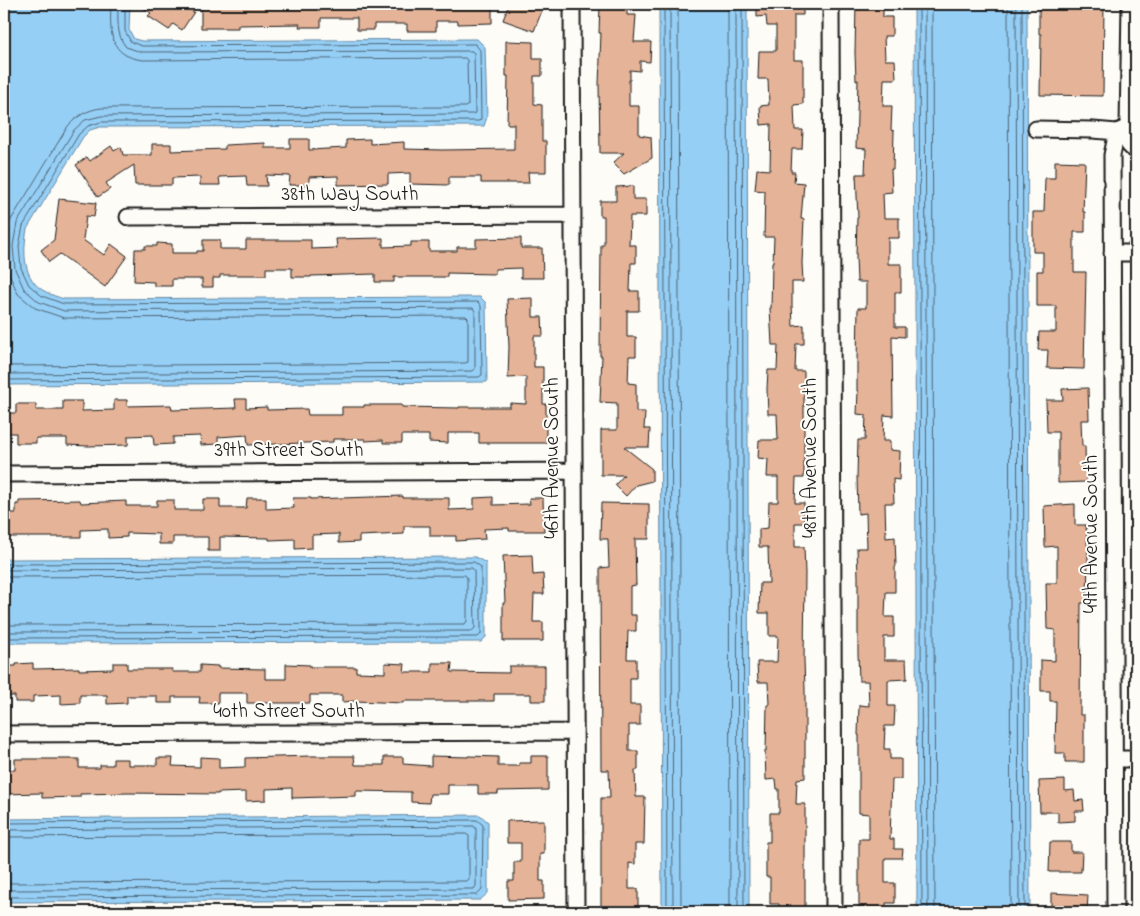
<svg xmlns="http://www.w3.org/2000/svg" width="1140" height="916" font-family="'Indie Flower',sans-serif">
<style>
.water{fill:#96cff6;stroke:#65879f}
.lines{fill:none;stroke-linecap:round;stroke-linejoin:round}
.shore{stroke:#4d6473;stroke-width:1}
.building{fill:#e5b397;stroke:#1c1c1c}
.minor-casing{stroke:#1c1c1c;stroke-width:19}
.minor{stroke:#fdfcf7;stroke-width:15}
.labels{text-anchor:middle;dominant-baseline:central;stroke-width:4;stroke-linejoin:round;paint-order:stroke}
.street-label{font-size:21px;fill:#1c1c1c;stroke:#fdfcf7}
</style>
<rect width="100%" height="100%" fill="#fdfcf7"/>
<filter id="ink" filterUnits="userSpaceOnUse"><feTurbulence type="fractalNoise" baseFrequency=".02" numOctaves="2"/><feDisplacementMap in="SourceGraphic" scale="10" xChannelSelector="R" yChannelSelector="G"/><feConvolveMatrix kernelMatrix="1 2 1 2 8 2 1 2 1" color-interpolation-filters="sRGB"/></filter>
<g filter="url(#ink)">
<path class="water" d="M8,4H130L129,30L134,39L142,41L477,39L485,47L487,117L484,126L100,127L90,130L83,137L27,229C23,251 22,280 46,292C51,295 58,297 64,299L480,297L486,303L487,382L4,385V26Z
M659,4H747L749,912H662Z
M914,4H1027L1030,912H917Z
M475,557L486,563V637L481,642L4,643V559Z
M480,815L488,822V893L480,900L4,902V819Z"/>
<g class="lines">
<path class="shore" d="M664,4L667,912
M670,4L673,912
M678,4L681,912
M728,4L730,912
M736,4L738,912
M742,4L744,912
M919,4L922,912
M925,4L928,912
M932,4L935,912
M1008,4L1011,912
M1016,4L1019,912
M1022,4L1025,912
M4,366L465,363L468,362V318L466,316L64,318L35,308L18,294L8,271L6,246L9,225L11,220L68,126C77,116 87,110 101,108L465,107L468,105L467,60L465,58L143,60C108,56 110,31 111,4
M4,374L473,371L475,369V311L473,308L64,311L39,302L24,289L15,269L13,246L17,223L74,130L85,120L101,116L473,114L475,113L474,53L472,51L141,52L126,47C116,35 118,19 118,4
M4,380L479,377L482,375L481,306L478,302L64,304L42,296L29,285L21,268L19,246L23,226L79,134L88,126L101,122L479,121L481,119L480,50L475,44L142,46L131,42L125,31V4
M4,564L474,562L481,567V634L478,637L4,638
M4,570L472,568L474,571L475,628L472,631L4,632
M4,577L465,575L467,578V621L465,624L4,625
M4,823L477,820L483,825L482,890L477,895L4,897
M4,830L474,826L476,829V886L474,889L4,890
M4,837L466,834L469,836V879L467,881L4,883"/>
</g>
<path class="building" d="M137,4H182L194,12L182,30L173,24L169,30L148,16L151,13Z
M201,4H492V23L458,24V21H436V31H407V24H374V30H357V18H321V27H299L300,24L238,25V28H201Z
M509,4H531L543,8L534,31L503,20Z
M600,4H627V15H636L634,42H651L650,62L640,61V71L630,70V80H629V106H639V135L651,137L652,158L624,174L613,163L624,153H600L599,84L601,33H599Z
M757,4H803V15H794V60H803V104L794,105L795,130H803L802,149H792L791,172H795L794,182L804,183L801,219H804L802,263L803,282H792V305L793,326L804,325V344H796L795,371H804V478H796L795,503H804V523H795V547H804L805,573L804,660L805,689V778L797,779L796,804H805V912H779V904H770V877H766V842H770V813H779V789H777L776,779L766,780L765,751H766L767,705H769L768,682H758L757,662H777L778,636H769V613H759L760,583H769L768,547H759V529L768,528L769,502H778V477H767L768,459L758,458L759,440H778L777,414H768L767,389L768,370H777L778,345H772L770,308H771L772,263H773L774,237H764L765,191L755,190L757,169L770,170L771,124L761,125L760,106L769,105L768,79H758L759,51H776V26H767L766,16L757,17Z
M856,4H883V17H892V36H884L885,60H895L896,79H884L883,106H892L891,130L894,131L893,169H891L892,192L883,193L884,218H899V238H888V264H901V292H895V327H905V337L892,336L893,416L884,415L883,441H890V450L900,451L899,480L893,479L894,503H885L886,538L895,537L896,566L895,567V592H886L885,617H894V637H884V660H906L907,679L888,680V706H895L894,726H885L884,749H890V759H901V779H892L890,839H894V849H903L902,858H885V883H895V903H886V912H859V839H869V814L859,813V735H858L859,705L869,706L868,681H859L858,653V577L857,548H867L866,513L858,514L857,476L858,440H865L866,415L857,414L858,391H857V362L858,308H866V282H857L856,257L857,218H858L856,174H865L866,149L856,148L858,80L856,81L855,53Z
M1039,4H1104L1103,96L1040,95L1041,34H1039Z
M506,41L533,42V59H542V76H534V104L542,105V141H546V172H528L529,183H481V177H449V185L410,184V173L388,174V184L338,185V176L309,177V185H289L290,176L266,175L267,186H247L246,176L219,177L220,185H200V177L172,178V185H135L134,165L106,183L110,189L98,197L76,165L87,157L90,161L111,146L114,151L121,147L123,155H152V144H171V151L225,149V145L265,143V148H290V139H309V150L346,148V140L370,139V144L404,142V149L442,150L514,149V124H507L508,76H506Z
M1055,161L1085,162L1083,212H1085V232H1074V272H1086L1084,369L1047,368L1048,350H1038L1039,332H1056V306H1037V271H1043V252H1033V212H1044L1045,178H1055Z
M633,186V199H646V216H630L629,245H636V263H631L630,291H639V311H627V337H636V356H629L628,383L636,384V412H645L644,429H650L649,447H624L652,469V481L636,485L626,496L615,485L624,475H601V430H617V403L600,402L602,356H600L601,245H604V216H600V201H616V187Z
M59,199L96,203L94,217L86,216L83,240L104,255L111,244L127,256L105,287L60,254L49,262L41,250L54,240Z
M383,238V247L411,246V242H429V251H457V247H476V239L521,238V248H542L543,278H521V268L495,269V274L447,273V277H394V282H375V274L311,276V277H292V268H266V275H220V278H213V287H202V279H172V286H154V282L134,281L135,249H145V246H157V243L172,244V253H197V251H203V240H220V249H246V240H311V249L337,248L336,239Z
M533,298V317H542L543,336H534V367H543V404H546V443H479V433H448V443L429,442V435H402V443H383V440L365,441V439H333V442L248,445L247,435L218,437V444L201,445L200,436L173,437V444L154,445L153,435L128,436V445L88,446L67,445V438H36V443H16V433H4V413H16V404H36V410H63V401H82V411L114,410V400H127V406L171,405L172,410L236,408L235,399H246V408L267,407V410L307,409L308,415H342V407H364V405H402V407L459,408V407H510V403L526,404V377L508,378L509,347L507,299Z
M1088,388L1089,420H1081L1082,446H1085L1086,482L1058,483V432H1047L1046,400H1063L1062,389Z
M403,496V498H449V510L474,509V498L493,497V505L530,504L529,498H543L544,531H509V528L484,529L485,539L456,541V536H430V526H404V534L359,536V542L339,543V534L312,535V548L295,549V539L269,540V538L220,537V551H208V537H173V544H159V534L127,533V537L108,538V529L81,530V537H4V513H16V504H19V501L80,500L81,503L126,501V506H157V500H174V510H203V499H220V508H246L247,498H266V509L294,508L293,498H311V499Z
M601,503L649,504V539H635L636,585L630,586V615H636V631H628L627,659H636V678H630V705H640V725H629V751H638V770H635L636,797H645L644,844H635V864L629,863V889H638V909L601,908V798H610L609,770H601L600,568L609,567L608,539H600Z
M1075,504V525H1086L1088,555L1087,603H1081L1080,715H1084V762H1065V753H1055L1056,701H1050V691H1041V660L1055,661V630L1047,629L1046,583H1057V546L1045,547L1044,506Z
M532,555L533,575L543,574L544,594H534L533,622H543V641H503V603H505L503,556Z
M33,663V669L79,668V670L113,669V663H127V669H172V672H200V665L218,666V668L265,669V679H286V664L310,665V667H356V672L385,673V663L405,664L404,672H432V663H452L451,672L509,673V666H545V701H531V694H494V701H404L403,703L356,701L342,702V695H310V703H247V693H218V703H199L200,697H172V703H157V696H127V703L107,704V695H80V703L61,704V695L33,696V702H15V696H4V666H16V664Z
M310,756H354L355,765H384V757H403V764L431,766V756L468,757V756L498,757V766H519V763H531V756H548V790L498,791V794H478V785H448V794H430L429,803L411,802V792L356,791V796L292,798V788L266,789V800L246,801V792L218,793V794L128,793L80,794V797L42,798V793L4,794V770H15V759H79V768H100V765H113V759H128V765H157V758H173L172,766L200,767V757L219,758V768L245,767V758Z
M1065,780V791L1074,790L1075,801L1083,800L1084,811H1075V821L1058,822V812H1040L1039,781Z
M544,820V854H540V881H544V899L508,900V881H514V862H521V843H507V821Z
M1050,842H1071V852H1082L1081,872H1049Z
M1051,893L1088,895L1087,912H1051Z"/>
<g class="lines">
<g class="minor-casing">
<path id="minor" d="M572,4L576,912
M831,4L834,912
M1130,4L1128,127L1129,145L1132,148H1136
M1036,129L1093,130L1117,132L1126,128
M128,217L573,215
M1112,253H1136
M4,474L574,471
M4,734L575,732
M1115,759H1136
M1115,912L1112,155L1117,132"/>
</g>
<use href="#minor" class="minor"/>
</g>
</g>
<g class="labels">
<g class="street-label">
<text x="350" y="195">38th Way South</text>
<text x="289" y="451">39th Street South</text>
<text transform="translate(553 458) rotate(-90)">46th Avenue South</text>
<text transform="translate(811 458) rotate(-90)">48th Avenue South</text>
<text transform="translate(1092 534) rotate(-90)">49th Avenue South</text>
<text x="289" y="712">40th Street South</text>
</g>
</g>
<rect width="1140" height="916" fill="none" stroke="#fdfcf7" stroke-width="20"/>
<rect x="10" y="10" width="1120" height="896" fill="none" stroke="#1c1c1c" stroke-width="2" filter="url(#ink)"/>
</svg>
